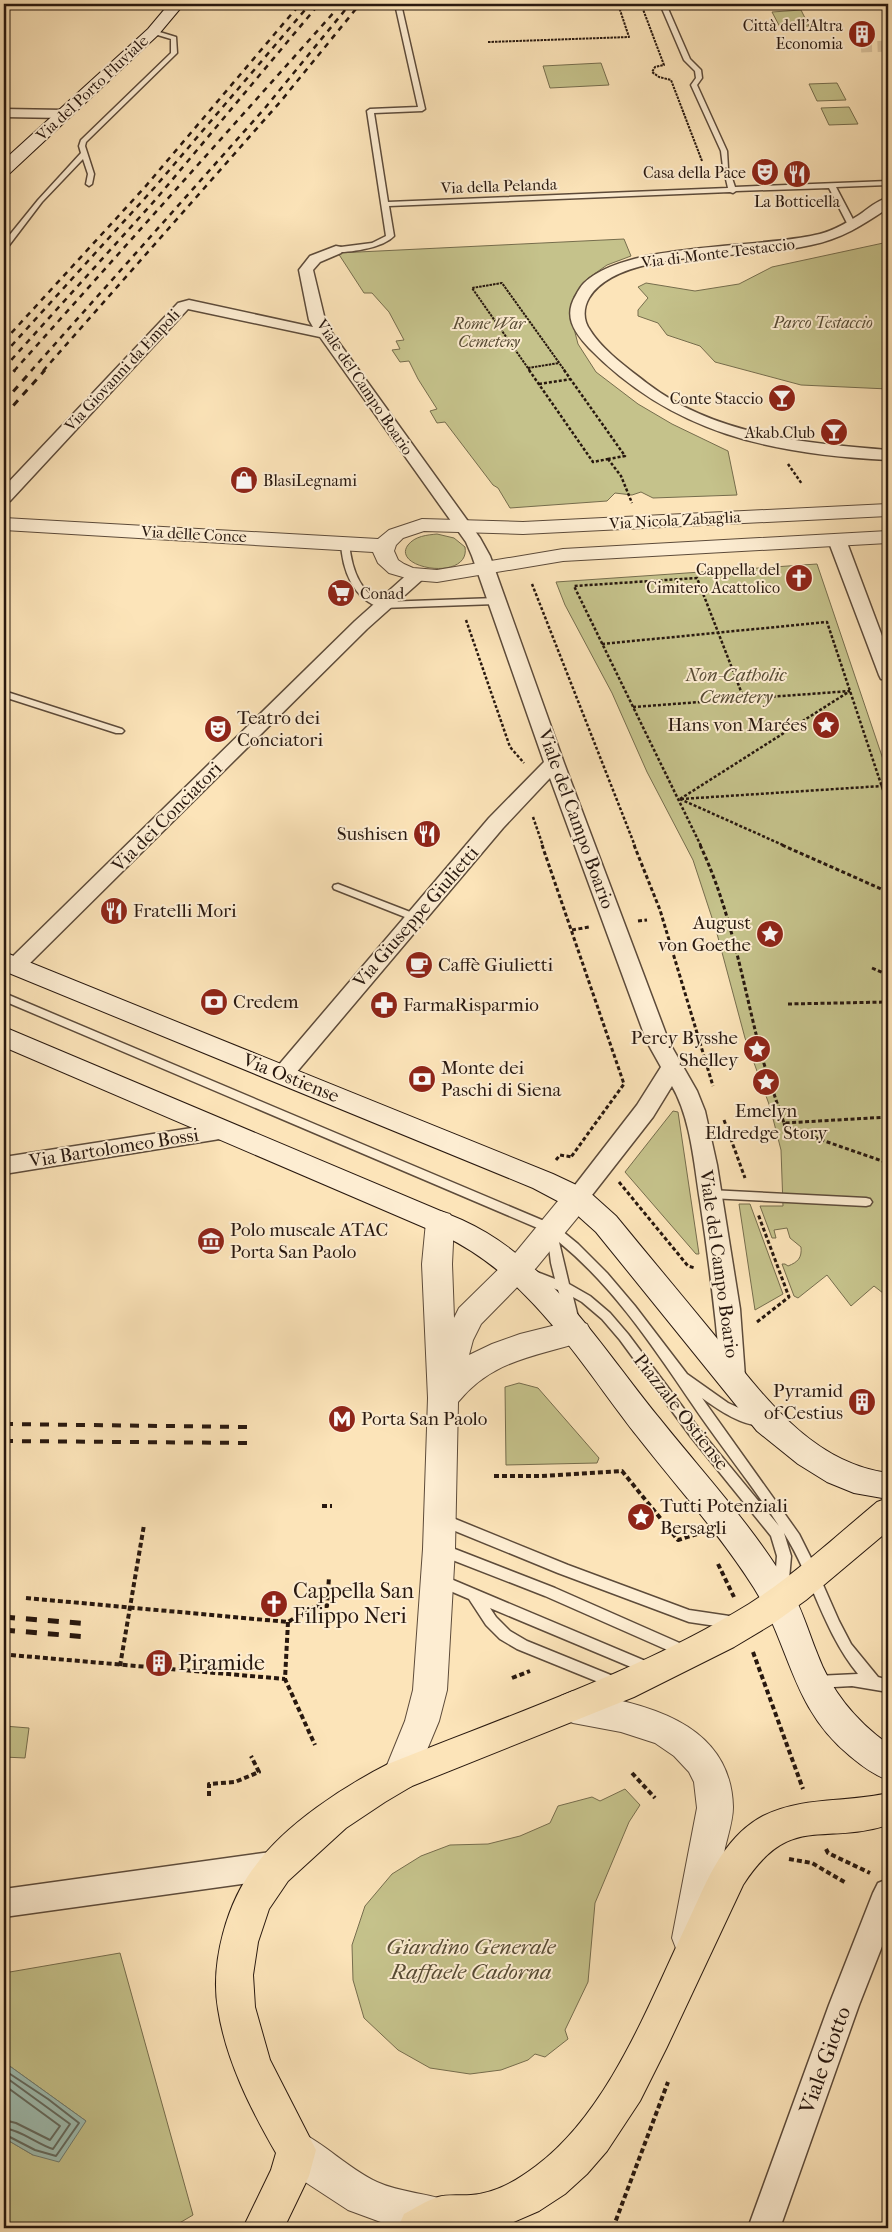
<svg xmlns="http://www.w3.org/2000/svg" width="892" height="2232" font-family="'IM FELL French Canon',serif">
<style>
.green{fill:#c5c28b;stroke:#766d4d}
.water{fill:#9fbeb2;stroke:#6f7c71}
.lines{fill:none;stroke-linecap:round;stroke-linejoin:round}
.shore{stroke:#646b60;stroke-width:2}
.pedestrian-tunnel{stroke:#dcc5a0;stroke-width:11;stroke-dasharray:11 5.5;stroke-linecap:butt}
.service-casing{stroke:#5d4b3a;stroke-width:3}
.minor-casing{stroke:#5d4b3a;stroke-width:3}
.tertiary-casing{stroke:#5d4b3a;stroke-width:2}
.secondary-casing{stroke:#28180f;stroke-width:2}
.primary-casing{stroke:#28180f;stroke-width:2}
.path-far3{stroke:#28180f;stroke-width:2;stroke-dasharray:2.5 1;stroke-linecap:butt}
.path-far2{stroke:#28180f;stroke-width:2.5;stroke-dasharray:3 2;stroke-linecap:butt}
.path-far1{stroke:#28180f;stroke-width:3;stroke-dasharray:4 2.5;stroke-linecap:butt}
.path{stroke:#28180f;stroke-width:4;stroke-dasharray:5 3;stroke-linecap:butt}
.service{fill:#fdedd2;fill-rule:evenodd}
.minor{fill:#fdedd2;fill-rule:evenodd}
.tertiary{fill:#fdedd2;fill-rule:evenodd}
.secondary{fill:#fdedd2;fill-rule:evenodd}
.primary{fill:#fce4b9;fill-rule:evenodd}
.rail-far3{stroke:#28180f;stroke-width:2.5;stroke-dasharray:5.5 5.5;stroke-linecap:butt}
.rail-far2{stroke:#28180f;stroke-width:3;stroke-dasharray:7 7;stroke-linecap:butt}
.rail-far1{stroke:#28180f;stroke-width:4;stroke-dasharray:9 9;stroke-linecap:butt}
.rail{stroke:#28180f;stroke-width:5;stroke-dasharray:11 11;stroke-linecap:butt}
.labels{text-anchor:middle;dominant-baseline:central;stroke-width:4;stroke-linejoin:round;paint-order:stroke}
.far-poi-label{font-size:16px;fill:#28180f;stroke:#fdedd2;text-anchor:end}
.far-street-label{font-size:16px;fill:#28180f;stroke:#fdedd2}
.far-park-label{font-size:16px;font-style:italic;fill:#574b34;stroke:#fdedd2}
.park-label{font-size:19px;font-style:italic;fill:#574b34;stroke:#fdedd2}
.poi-label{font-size:19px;fill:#28180f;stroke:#fdedd2;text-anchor:start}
.street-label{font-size:19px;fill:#28180f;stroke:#fdedd2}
.near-poi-label{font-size:22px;fill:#28180f;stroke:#fdedd2;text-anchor:start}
.near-park-label{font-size:22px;font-style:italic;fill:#574b34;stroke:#fdedd2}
.near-street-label{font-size:22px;fill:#28180f;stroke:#fdedd2}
</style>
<rect width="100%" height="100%" fill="#fce4b9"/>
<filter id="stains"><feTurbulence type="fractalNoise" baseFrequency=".004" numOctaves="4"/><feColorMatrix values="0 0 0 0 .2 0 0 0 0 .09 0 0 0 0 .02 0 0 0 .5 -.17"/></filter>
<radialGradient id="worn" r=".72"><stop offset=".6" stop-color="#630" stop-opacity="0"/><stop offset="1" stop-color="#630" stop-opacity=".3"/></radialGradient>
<path class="green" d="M801,10L809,26L780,27L772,12Z
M601,63L609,85L550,88L543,66Z
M837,83L846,100L817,101L809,84Z
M849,107L858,124L829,125L821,108Z
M624,239L631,256L607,265L587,279L574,296L572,321L578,344L596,372L638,404L672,424L728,451L737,495L653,498L641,492L632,495L615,493L607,501L510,508L498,488L493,485L445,422L437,423L430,411L437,409L418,379L409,361L400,362L392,350L400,349L396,341L404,340L389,312L372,293H364L338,253Z
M888,242V389L801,385L715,362L700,346L667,335L658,323L638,316V310L648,298L638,287L646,283L695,291L739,284L772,267Z
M437,534L454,538L465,547C471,582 390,569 408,545C415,536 427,535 437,534Z
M817,564L888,774V1297L874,1286L851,1306L827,1275L798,1298L794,1296L782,1264H785L788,1266C798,1262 802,1258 801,1247L790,1238L787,1228L774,1230L776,1238H772L760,1206H783L781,1150L770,1107L745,1038L716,930L693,860L647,772L612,693L565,605L556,582Z
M673,1111L678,1112L699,1254H696L625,1172Z
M739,1204H750L783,1294L755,1310Z
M519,1383L538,1388L599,1458L597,1463L506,1465L505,1387Z
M4,1726L29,1728L25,1758L4,1757Z
M625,1789L640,1805L629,1822L595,1903L588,1982L565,2030L568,2039L545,2057L535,2054L528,2060L501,2070L470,2074L430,2068L398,2050L364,2018L353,1980L352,1945L365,1906L392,1874L421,1856L450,1845L488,1844L520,1836L550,1823L558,1806L592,1797L600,1801Z
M120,1953L193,2215L171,2228H4V2138L33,2155L86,2121L11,2067L4,2064V1973Z"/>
<path class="water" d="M4,2064L11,2067L86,2121L59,2162L33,2155L4,2138Z"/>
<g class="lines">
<path class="shore" d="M4,2070L48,2099L79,2123L56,2156L35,2150L4,2134
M4,2076L70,2124L53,2149C37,2144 21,2130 4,2128
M4,2085L60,2126L50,2140L16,2123L4,2120"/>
<path class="pedestrian-tunnel" d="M861,47L888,46"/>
<g class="service-casing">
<path id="service" d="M395,4H401L425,109L422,111L374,113L388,202L728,188L725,175L728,173L731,175L735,187L888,181V185L836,187L857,227L853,229L849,227L829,188L736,191L733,193L730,192L389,206L394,236C383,248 349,253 333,252V248L372,243L386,236L367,111L370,109L418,107Z
M660,4H666L690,59L701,70L702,78L697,85L727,151L728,168L723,167L721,151L691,85L696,78L695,71L684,60Z
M153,30L176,37L177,53L86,142L85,146L94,174L92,184L89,186L86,184L88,174L83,159L42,202L7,248H4V242L38,200L81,153L79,146L81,140L171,53V39L151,33L150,32Z
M345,539L349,542C351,566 359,593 383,602L496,598L500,601L496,604L382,608C353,600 342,569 341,542Z
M4,691L122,729L124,731L122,733H116L4,697Z
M338,884L418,915L419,917L414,920L410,919L334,889L333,887L334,885Z
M4,993L556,1226L578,1244L607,1273L635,1306L687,1374L728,1403L748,1412L764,1416L766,1420L764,1424C747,1430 716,1408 702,1398L799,1534L813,1562L839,1621L851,1644L878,1677L888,1680V1692L852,1686L816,1688L811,1686L809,1682L811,1678L816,1676L858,1674C823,1631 813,1579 784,1533L791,1556L788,1591L786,1595L781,1597L776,1595L774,1591L777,1556L771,1536L691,1437L620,1340L602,1319L582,1302L573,1297L578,1317L576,1320L572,1322L568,1320L558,1290L528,1278L526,1275L528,1272L532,1270L555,1279L551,1263L547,1232L4,1001ZM559,1242C620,1292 662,1361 706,1424C730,1458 756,1491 779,1526L699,1429L628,1334L610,1313L590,1296L569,1284Z
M710,1190L866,1198L870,1199L872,1202L870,1205L866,1206L710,1198L706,1197L704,1194L706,1191Z
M443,1514L568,1565L689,1610L736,1617L741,1619L743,1623L741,1627L736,1629L689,1622L558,1573L438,1524L436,1520L438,1516Z
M442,1544L555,1588L691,1648L693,1652L691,1656L686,1658L681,1656L545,1596L437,1554L435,1550L437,1546Z
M439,1574L655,1665L657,1669L655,1673L650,1675L490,1608L496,1617L510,1631L527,1641L623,1680L625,1684L623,1688L618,1690L517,1649L500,1639L486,1625L469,1599L434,1584L432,1580L434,1576Z"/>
</g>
<g class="minor-casing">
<path id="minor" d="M4,109L64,110L71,114L64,118L4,117Z
M888,198V208C863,225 841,239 811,245C793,249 776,251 758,253C713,257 615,255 589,298C583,308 583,321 590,330C603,351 629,369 648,384C716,436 806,443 888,450V460C772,454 673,434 589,348C574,332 563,316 576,295C578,291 581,286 584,283C627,242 755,249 815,235C831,232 845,224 859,215C868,209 877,200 888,198Z
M336,246L341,247L343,250L341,253L320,262L313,270L325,320L332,333L480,538L490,556L564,763L669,1042L697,1091L705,1111L717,1165L740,1309L745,1377L742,1384L733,1387L724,1384L721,1377C716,1318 709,1260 700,1201C694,1164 691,1119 672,1086L653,1117L585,1204L577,1207L569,1204L565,1198L637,1105L661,1067L647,1042L550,778L503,828L290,1080L282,1082L274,1080L271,1074L489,818L544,762L472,556L466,542L320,337L188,309L10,501L4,502V487L178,303L189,300L313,327L309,320L299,270L310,256Z
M837,535L843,536L846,540L888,652V680L881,679L879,675L828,540L831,536Z
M417,570L423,571L426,575L423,579L367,629L22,971L15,973L8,971L4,966L8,961L355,621L411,571Z
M224,1123L232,1125L235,1131L232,1137L4,1174V1157Z
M278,1851L288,1855L293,1865L288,1875L278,1879L4,1917V1889Z
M888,1879V1931L859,2005L780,2228H748L829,2005L873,1893L878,1883Z"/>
</g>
<g class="tertiary-casing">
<path id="tertiary" d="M888,504V516L523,534L424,531L403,538L396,545L394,551L398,560L404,564L413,568L437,570L563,549L888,531V543L563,561L437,582L413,580L389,573L378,563L373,552L4,530V518L378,539L389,530L422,519L523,522Z
M577,1187L587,1190L591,1198L587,1206L536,1268L481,1324L473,1340L469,1355L492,1344L520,1334L576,1320L587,1324L591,1332L587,1340C537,1357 494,1358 458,1402L455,1549L447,1690L439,1721L412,1786L400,1791L388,1786L383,1775L405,1721L413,1690L423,1549L428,1398L422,1264L426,1222L430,1214L440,1211L450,1214L454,1222L452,1264L454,1318L459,1308L516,1252L567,1190Z
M573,1691C641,1703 731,1720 733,1807C733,1820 728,1835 725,1848C720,1878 714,1908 708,1938L703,1951L690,1956L677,1951L672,1938L697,1808L694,1782L689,1772L674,1756L655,1743L621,1732L573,1723L561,1718L556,1707L561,1696Z
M296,2130C325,2143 347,2168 377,2182C401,2193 429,2193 454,2203L460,2217L455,2228H397L348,2210L299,2178L282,2164L276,2150L282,2136Z"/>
</g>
<g class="secondary-casing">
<path id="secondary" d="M169,4H184L158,35L10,173L4,174V160L148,29Z
M4,952L553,1174L587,1190L616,1216C648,1255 680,1293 711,1331C760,1390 807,1462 888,1473V1499L854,1493L827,1482L798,1464L757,1431L596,1232L567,1206L533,1188L4,971Z
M4,1027L462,1220C550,1260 601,1347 660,1419C704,1474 753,1526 789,1587C802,1608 808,1631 817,1653C831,1691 856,1721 888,1744V1780C874,1775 862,1766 850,1756C791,1708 791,1647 754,1588C720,1534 676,1486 637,1436C580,1363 529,1275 442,1235L4,1047Z"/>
</g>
<g class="primary-casing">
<path id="primary" d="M888,1498V1531L806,1600L774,1623L734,1647L634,1697L412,1786L385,1802L346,1828L288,1881L269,1909L258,1942L253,1975L255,2007L270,2060L316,2150L309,2176L284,2228H243L271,2170L276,2153C250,2108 226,2060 218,2009C210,1963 227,1901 256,1865C286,1824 343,1787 388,1764C509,1715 637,1673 749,1604C794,1575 835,1537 877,1502Z
M888,1793V1825C822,1846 790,1812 743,1885L667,2047L640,2101L607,2151L587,2174L565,2194L539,2211L500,2228H398L404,2214C415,2208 426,2201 438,2197C448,2194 460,2196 471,2195C496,2193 516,2181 536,2166C608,2112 647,2008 685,1928C705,1887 720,1839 763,1816C803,1796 846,1803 888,1793Z"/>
</g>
<path class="path-far3" d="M641,4L664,65L655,67L652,72L659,77L671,80L702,161
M488,42L629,37L618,4
M528,368L559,363
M530,371L472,288L502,283L565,371"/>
<path class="path-far2" d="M529,370L593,462L608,459
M564,370L625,456L608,459
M539,384L571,379
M608,459L621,476L632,503
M788,464L802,484
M532,584L635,846
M466,620L510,747L524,763
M602,644L827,622L888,805
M633,707L850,691
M680,799L785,846
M680,799L850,691
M681,799L882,786
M533,817L543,846
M701,846L574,586L697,578L744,699"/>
<path class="path-far1" d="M542,845L624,1084L571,1157
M634,845L660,910L713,1086
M700,845C731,910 743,984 761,1054C768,1077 776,1100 784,1123L888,1117
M782,845L888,892
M638,921L647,920
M572,930L589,927
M872,968L888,975
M788,1004L888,1002
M724,1120L745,1178
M784,1123L787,1134L813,1137L888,1163
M556,1160L560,1155L572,1157
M619,1182L688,1266L695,1268
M757,1322L789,1297L758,1214"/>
<path class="path" d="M494,1476H541L622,1471L678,1540L697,1534
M322,1506H332
M718,1564L734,1597
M26,1598L288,1622L316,1606H327L329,1577
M288,1622L285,1679L315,1745
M753,1652L803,1789
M11,1655L285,1679
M120,1666L144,1525
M512,1678L530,1671
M632,1773L655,1798
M209,1796V1784L235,1782L259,1772L251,1756
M826,1849L828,1853L870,1873
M789,1859L812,1863L846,1883
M613,2228L668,2082"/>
<use href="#service" class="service"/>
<use href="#minor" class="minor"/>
<use href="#tertiary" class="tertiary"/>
<use href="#secondary" class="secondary"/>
<use href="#primary" class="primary"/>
<path class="rail-far3" d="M4,341L145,187L300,4
M4,354L155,187L310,4
M4,368L157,198L319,4
M14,371L336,10
M31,371L265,108L350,4
M43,371L281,101L360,4"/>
<path class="rail-far2" d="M4,382L15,370
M4,402L32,370
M4,416L45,370"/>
<path class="rail-far1" d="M4,1424L248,1427
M4,1441L249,1443"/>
<path class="rail" d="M4,1617L90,1624
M4,1630L87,1637"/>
</g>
<defs>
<g id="building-disc" transform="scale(1.4375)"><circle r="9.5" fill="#8f2418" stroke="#fdedd2"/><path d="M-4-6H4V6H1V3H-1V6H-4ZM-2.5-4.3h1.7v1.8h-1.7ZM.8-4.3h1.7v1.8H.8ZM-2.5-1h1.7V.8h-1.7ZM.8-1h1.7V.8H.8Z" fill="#fff"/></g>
<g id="theatre-disc" transform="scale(1.4375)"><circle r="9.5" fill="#8f2418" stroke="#fdedd2"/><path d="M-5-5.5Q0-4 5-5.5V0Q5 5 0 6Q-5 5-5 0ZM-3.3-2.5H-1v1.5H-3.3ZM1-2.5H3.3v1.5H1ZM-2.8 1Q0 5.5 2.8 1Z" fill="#fff"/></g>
<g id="restaurant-disc" transform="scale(1.4375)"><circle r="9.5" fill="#8f2418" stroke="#fdedd2"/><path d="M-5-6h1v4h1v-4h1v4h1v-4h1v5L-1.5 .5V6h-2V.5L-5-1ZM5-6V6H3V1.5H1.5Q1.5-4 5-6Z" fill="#fff"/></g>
<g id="bar-disc" transform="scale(1.4375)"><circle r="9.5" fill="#8f2418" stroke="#fdedd2"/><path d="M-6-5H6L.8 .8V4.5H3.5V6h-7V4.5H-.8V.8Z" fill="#fff"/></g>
<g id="shop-disc" transform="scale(1.4375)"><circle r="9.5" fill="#8f2418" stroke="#fdedd2"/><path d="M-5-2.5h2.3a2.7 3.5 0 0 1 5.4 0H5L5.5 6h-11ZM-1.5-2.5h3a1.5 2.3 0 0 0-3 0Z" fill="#fff"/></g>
<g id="church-disc" transform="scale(1.4375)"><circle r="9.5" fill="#8f2418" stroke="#fdedd2"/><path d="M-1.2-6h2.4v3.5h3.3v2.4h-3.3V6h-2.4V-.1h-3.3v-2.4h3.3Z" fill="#fff"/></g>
<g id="supermarket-disc" transform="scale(1.4375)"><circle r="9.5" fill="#8f2418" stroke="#fdedd2"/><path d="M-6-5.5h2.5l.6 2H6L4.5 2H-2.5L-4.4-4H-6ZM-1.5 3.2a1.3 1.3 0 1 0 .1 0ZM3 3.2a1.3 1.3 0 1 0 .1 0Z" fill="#fff"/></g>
<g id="sight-disc" transform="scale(1.4375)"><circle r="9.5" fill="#8f2418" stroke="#fdedd2"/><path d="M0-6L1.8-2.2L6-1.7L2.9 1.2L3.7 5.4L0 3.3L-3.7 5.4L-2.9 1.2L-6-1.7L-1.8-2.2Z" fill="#fff"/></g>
<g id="cafe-disc" transform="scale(1.4375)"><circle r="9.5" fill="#8f2418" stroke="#fdedd2"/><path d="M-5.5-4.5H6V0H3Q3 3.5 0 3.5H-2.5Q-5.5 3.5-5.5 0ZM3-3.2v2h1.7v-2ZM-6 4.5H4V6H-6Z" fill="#fff"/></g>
<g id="bank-disc" transform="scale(1.4375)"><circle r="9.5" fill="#8f2418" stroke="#fdedd2"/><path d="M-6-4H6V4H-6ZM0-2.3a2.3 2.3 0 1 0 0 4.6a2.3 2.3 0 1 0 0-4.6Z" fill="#fff"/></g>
<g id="pharmacy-disc" transform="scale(1.4375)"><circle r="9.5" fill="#8f2418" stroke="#fdedd2"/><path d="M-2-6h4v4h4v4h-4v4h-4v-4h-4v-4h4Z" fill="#fff"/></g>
<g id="museum-disc" transform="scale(1.4375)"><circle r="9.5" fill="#8f2418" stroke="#fdedd2"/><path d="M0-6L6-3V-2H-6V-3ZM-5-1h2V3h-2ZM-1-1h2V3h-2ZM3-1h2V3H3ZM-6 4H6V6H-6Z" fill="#fff"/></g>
<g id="metro-disc" transform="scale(1.4375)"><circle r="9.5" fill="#8f2418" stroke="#fdedd2"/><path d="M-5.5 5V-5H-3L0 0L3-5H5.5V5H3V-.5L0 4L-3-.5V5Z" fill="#fff"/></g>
</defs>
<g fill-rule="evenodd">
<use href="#building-disc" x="862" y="34"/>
<use href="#theatre-disc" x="765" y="172"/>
<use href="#restaurant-disc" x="797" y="174"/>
<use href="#bar-disc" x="782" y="398"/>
<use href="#bar-disc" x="834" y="432"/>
<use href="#shop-disc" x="244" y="480"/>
<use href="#church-disc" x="799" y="578"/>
<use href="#supermarket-disc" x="341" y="593"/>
<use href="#sight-disc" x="826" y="725"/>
<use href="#theatre-disc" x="218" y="729"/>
<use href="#restaurant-disc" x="427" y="834"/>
<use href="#restaurant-disc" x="114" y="911"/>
<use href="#sight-disc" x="770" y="934"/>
<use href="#cafe-disc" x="419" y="965"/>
<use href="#bank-disc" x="214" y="1002"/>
<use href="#pharmacy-disc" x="384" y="1005"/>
<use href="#sight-disc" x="757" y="1049"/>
<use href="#bank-disc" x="422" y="1079"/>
<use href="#sight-disc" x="766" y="1082"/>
<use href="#museum-disc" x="211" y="1241"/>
<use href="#building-disc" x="862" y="1402"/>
<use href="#metro-disc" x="342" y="1419"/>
<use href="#sight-disc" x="641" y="1517"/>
<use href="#church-disc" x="274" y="1604"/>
<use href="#building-disc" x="159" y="1663"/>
</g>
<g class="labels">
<g class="far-poi-label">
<text x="843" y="25">Città dell'Altra<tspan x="843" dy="18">Economia</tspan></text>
<text x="746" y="172">Casa della Pace</text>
<text x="797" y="201" text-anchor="middle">La Botticella</text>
<text x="763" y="398">Conte Staccio</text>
<text x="815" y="432">Akab Club</text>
<text x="263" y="480" text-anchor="start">BlasiLegnami</text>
<text x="780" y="569">Cappella del<tspan x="780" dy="18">Cimitero Acattolico</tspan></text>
<text x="360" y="593" text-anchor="start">Conad</text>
</g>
<g class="far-street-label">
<text transform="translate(92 88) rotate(-43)">Via del Porto Fluviale</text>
<text transform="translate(499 186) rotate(-2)">Via della Pelanda</text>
<text transform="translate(718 253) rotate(-7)">Via di Monte Testaccio</text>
<text transform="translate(122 370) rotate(-47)">Via Giovanni da Empoli</text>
<text transform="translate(365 387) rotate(56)">Viale del Campo Boario</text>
<text transform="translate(675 520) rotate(-3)">Via Nicola Zabaglia</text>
<text transform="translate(194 534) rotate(3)">Via delle Conce</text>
</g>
<g class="far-park-label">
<text x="823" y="322">Parco Testaccio</text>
<text x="489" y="323">Rome War<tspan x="489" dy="18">Cemetery</tspan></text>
</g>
<g class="park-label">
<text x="736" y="675">Non-Catholic<tspan x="736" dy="22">Cemetery</tspan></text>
</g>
<g class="poi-label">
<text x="237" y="718">Teatro dei<tspan x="237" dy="22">Conciatori</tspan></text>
<text x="807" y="725" text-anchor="end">Hans von Marées</text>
<text x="408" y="834" text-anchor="end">Sushisen</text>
<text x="133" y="911">Fratelli Mori</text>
<text x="751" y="923" text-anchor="end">August<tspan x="751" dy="22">von Goethe</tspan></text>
<text x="438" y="965">Caffè Giulietti</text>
<text x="233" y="1002">Credem</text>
<text x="403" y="1005">FarmaRisparmio</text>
<text x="738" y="1038" text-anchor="end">Percy Bysshe<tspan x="738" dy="22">Shelley</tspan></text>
<text x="441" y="1068">Monte dei<tspan x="441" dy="22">Paschi di Siena</tspan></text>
<text x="766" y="1111" text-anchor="middle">Emelyn<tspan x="766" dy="22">Eldredge Story</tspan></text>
<text x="230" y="1230">Polo museale ATAC<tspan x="230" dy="22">Porta San Paolo</tspan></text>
<text x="843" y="1391" text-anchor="end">Pyramid<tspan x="843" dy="22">of Cestius</tspan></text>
<text x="361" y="1419">Porta San Paolo</text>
<text x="660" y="1506">Tutti Potenziali<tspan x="660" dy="22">Bersagli</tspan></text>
</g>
<g class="street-label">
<text transform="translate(167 817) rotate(-45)">Via dei Conciatori</text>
<text transform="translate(576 819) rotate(70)">Viale del Campo Boario</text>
<text transform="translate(416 917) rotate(-49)">Via Giuseppe Giulietti</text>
<text transform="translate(291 1078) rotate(22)">Via Ostiense</text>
<text transform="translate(114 1148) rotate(-9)">Via Bartolomeo Bossi</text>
<text transform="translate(719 1264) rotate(82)">Viale del Campo Boario</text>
<text transform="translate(681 1412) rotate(52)">Piazzale Ostiense</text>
</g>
<g class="near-poi-label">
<text x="293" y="1591">Cappella San<tspan x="293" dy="25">Filippo Neri</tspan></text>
<text x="178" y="1663">Piramide</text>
</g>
<g class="near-park-label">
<text x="471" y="1947">Giardino Generale<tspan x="471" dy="25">Raffaele Cadorna</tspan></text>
</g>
<g class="near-street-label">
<text transform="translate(825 2060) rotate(-70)">Viale Giotto</text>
</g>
</g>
<rect width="892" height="2232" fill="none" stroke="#fce4b9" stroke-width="20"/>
<rect x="5" y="5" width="882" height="2222" fill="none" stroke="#28180f" stroke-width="2.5"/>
<rect x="10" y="10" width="872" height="2212" fill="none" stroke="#28180f"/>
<rect width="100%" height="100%" filter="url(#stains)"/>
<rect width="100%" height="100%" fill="url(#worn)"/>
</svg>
